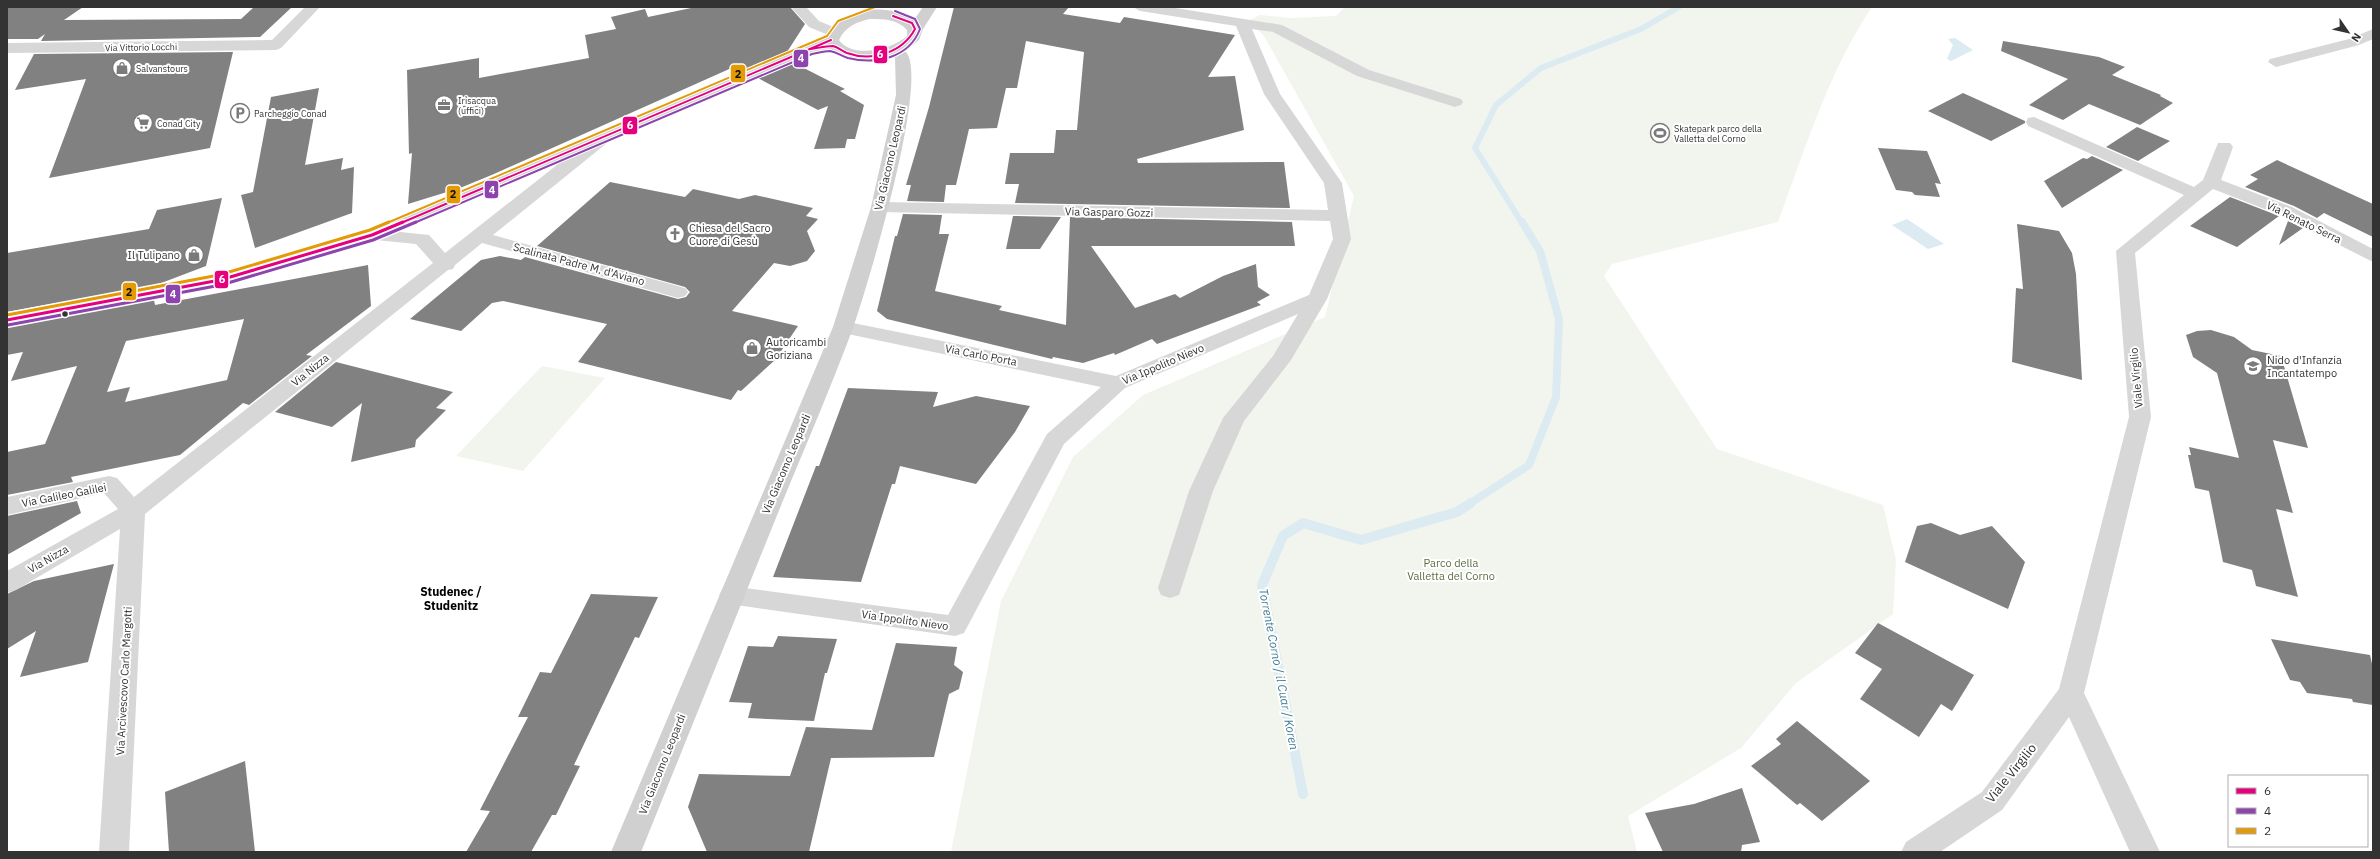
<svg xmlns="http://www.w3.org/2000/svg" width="2380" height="859" font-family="'IBM Plex Sans',sans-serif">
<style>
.green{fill:#f2f5ed}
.water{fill:#dcebf1}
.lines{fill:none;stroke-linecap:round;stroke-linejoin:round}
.stream-far2{stroke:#dcebf1;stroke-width:6}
.stream-far1{stroke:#dcebf1;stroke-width:8}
.stream{stroke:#dcebf1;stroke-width:10}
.building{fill:#818181;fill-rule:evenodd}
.street{fill:#d7d7d7;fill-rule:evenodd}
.secondary{fill:#d0d0d0;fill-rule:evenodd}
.bus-1-far1-casing{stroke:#fff;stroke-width:4}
.bus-1-casing{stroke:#fff;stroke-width:6}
.bus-2-far1-casing{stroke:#fff;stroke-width:4}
.bus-2-casing{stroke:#fff;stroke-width:6}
.bus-3-far1-casing{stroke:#fff;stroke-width:4}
.bus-3-casing{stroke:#fff;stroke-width:6}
.bus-1-far1{stroke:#e5007d;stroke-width:2}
.bus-1{stroke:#e5007d;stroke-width:3}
.bus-2-far1{stroke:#8e44ad;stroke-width:2}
.bus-2{stroke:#8e44ad;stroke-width:3}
.bus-3-far1{stroke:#e39a05;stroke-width:2}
.bus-3{stroke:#e39a05;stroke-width:3}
.bus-dot{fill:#333;stroke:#fff;stroke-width:1.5}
.labels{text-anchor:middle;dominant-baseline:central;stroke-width:4;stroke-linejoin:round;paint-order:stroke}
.far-street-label{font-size:9px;fill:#333;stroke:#fff}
.far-poi-label{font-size:9px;fill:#333;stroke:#fff;text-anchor:start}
.street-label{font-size:11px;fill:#333;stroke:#fff}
.poi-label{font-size:11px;fill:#333;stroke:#fff;text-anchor:start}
.park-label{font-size:11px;fill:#5b6f40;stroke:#fff}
.neighbourhood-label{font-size:12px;font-weight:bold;fill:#000;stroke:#fff}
.water-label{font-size:12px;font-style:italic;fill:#417d95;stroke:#fff}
.near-street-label{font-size:13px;fill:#333;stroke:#fff}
.line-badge{stroke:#fff;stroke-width:1.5}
.badge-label{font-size:11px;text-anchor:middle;font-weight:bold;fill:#fff}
.pale-badge-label{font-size:11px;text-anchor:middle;font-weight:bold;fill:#111}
</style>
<rect width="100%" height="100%" fill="#fff"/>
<path class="green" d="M1345,7H1872C1828,72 1805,150 1778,222L1612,264L1604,276L1717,449L1883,505L1896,560L1893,614L1796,683L1741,748L1628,816L1637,852H951L1001,601L1073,457L1143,395L1325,317L1354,196L1264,36L1248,21L1260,15L1292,18L1336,16Z
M542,366L605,378L523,471L456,456Z"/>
<path class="water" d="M1955,38L1973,50L1951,61L1947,59L1953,45L1948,39Z
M1907,219L1944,244L1928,249L1892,225Z"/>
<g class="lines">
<path class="stream-far2" d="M1522,223L1475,148L1496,105L1541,68L1641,29L1679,7"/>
<path class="stream-far1" d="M1469,504L1529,465L1556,397L1559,319L1540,251L1522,222"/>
<path class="stream" d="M1303,794L1262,585L1283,536L1303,523L1361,540L1457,512L1471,503"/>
</g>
<path class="building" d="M7,7H83L64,20L241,19L254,7H292L260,37L41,41L45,34L38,39H7Z
M696,7H790L805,24L787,52L743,70L736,66L494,174L460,188L408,204L412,153L409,154L407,70L479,58V78L589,58L585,35L616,29L611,17L645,9L648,17Z
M954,7H1069L1063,14L1120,23L1124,17L1235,35L1208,77L1235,76L1244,130L1137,159L1138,163L1284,162L1290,208L1015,203L1019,184H1005L1010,153H1054L1056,130H1077L1084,52L1026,41L1017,88H1006L997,128L969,129L956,185H946L944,202L907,201L911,185H906L929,107Z
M2003,41L2099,57L2125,67L2112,75L2161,95L2160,96L2173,103L2140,125L2089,104L2063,120L2029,105L2068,79L2001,51Z
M233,52L210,148L49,178L86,79L15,90L34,54Z
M794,63L845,89L840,91L864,105L855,139H847L845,148L814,149L828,106L818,110L758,78Z
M319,88L305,165L343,158L341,170L354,167L352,213L255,248L241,195L253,192L271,97Z
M1963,93L2025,121V123L1991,141L1928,111Z
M2137,127L2170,141L2138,161L2106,147Z
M1878,148L1927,151L1941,184L1935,183L1940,197L1915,195L1912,192L1896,190Z
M2092,156L2123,170L2062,208L2044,181L2083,158L2087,159Z
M2277,160L2373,204V237L2324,213L2317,218L2294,206L2245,187L2258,179L2250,175Z
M610,182L685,197L693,189L739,199L755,195L813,208L806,216L818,219L807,231L815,251L807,261L790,266L774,263L732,311L798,326L775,360L741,391L738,390L731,400L578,362L607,324L503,301L492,303L461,331L410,319L481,260L500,256L521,260L525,257L678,299L686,297L690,292L685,287L537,246Z
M2230,197L2279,216L2237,247L2190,226Z
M222,198L206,266L156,285L7,312V253L149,229L157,210Z
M903,214L942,215L939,234H949L935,291L1002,306L999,310L1066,325L1070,217L1292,222L1295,246H1091L1135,308L1175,294L1180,298L1223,276L1256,264L1258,287L1270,295L1257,302L1261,305L1157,344L1152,339L1115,355L1114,353L1083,363L1053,357L1052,359L887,319L877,311L895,236H897Z
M1013,216L1061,217L1040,249H1006Z
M2288,221L2303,228L2279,245Z
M2017,224L2059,231L2072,253L2076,274L2082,380L2012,362L2016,288L2023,289Z
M368,265L371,306L306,355L312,356L249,405L243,403L180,455L71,477L73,482L7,495V452L45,444L77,366L11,381L23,352L7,355V327L154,300L155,305ZM244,319L227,380L125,402L130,387L107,392L126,341Z
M2211,330L2234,337L2252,350L2281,356L2308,448L2273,440L2293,513L2276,509L2298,597L2256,586L2252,570L2223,562L2209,491L2195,488L2188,455H2191L2189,447L2239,458L2217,373L2193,357L2186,335L2197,331Z
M336,362L395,377L453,392L436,408L446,410L416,440L415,447L351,462L362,403L332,427L275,412Z
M848,388L938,392L933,407L976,396L1030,406L1015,432L976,484L900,466L895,484H892L861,582L773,577L816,466H819Z
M77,501L81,513L7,555V516Z
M1931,523L1960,535L1992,526L2025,562L2008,609L1905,562L1917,526Z
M114,564L88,662L20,677L36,631L7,649V594L34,581Z
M591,594L658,597L639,638L635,637L574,765L580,766L556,815H552L531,852H466L490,811L480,810L528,717H518L540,672L551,673Z
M1878,623L1974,675L1952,711L1941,704L1919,737L1860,699L1882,669L1855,653Z
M778,636L837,639L827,673H825L814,721L748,718L752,703L729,702L748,646L773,647Z
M2271,639L2370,655L2373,668V705L2353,702L2352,699L2307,693L2300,682L2290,680Z
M896,643L957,647L954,665L963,672L959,689L949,694L934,757L831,758L809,852H707L688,807L699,774L790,776L806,727L872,730Z
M1797,721L1870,781L1822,821L1800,803L1797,805L1751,766L1781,744L1776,739Z
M245,761L255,852H169L165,792Z
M1742,788L1760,842L1742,845L1741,852H1663L1645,813L1694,804Z"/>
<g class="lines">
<path class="street" d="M305,7H320L281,48L276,50L7,53V43L272,40Z
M791,7H806L819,21L838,29L841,32L833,37L809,27Z
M1133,7H1169L1282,25L1369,70L1461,99L1463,102L1461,105L1455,107L1357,76L1273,32L1252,29L1280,94L1342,183L1351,239L1327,299L1291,360L1244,421L1213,491L1179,595L1170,598L1161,595L1158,588L1189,491L1223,418L1273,356L1298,314L1125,388L1064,444L964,633L955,636L722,603L719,596L722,589L731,586L948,615L1047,434L1101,387L843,333L836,332L833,327L836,322L843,321L1116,376L1309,295L1333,239L1330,221L880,212L874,211L871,207L874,203L880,202L1328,210L1324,183L1264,94L1236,26L1140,11Z
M2373,29V39L2359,45L2276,67L2268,62L2270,59L2349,39Z
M2034,117L2194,187L2203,180L2218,143H2230L2233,147L2221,180L2292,207L2373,249V262L2280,215L2213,189L2135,253L2151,417L2084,693L2160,852H2130L2069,717L2002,810L1940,852H1901L1906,842L1982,792L2059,689L2129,417L2116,251L2184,195L2028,126L2026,122L2028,118Z
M601,134L607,135L609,139L607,143L493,235L685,288L688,292L685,296L678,298L671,296L482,243L455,265L453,269L448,270L145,514L129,852H99L120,529L16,590L7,593V571L118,509L104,493L7,515V497L109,476L117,478L134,497L433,263L416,244L365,239L363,235L365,231L372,229L429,235L445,253L595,135Z"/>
<path class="secondary" d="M923,7H937L923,29L919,40L905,51C932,74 866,291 853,328C831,387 806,445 782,503C735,619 688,736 641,852H611L833,327L871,207L896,95L895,58L891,56L861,60L841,56L833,52L813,53L379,239L220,286L7,326V314L217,275L365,231L825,37C840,8 888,1 914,20ZM870,19C885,19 897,19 907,30V36C892,50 852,59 839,40C845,27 856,22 870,19Z"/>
<g class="bus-1-far1-casing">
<path id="bus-1-far1" d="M811,49C818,48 826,46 833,46C838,47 842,51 847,53C872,62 902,53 915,29L912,23L893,16
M401,223L831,40"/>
</g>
<g class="bus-1-casing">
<path id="bus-1" d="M7,320L220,280L372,235L403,222"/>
</g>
<g class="bus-2-far1-casing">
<path id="bus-2-far1" d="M414,223L812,54C818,53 824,51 830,51C837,52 841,56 848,58C876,65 909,58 920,29L915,19L895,11"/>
</g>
<g class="bus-2-casing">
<path id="bus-2" d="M8,325L221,285L373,240L416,222"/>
</g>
<g class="bus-3-far1-casing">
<path id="bus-3-far1" d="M387,223L827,36L838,21L875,7"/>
</g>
<g class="bus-3-casing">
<path id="bus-3" d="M7,315L219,275L370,230L389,222"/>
</g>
<use href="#bus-1-far1" class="bus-1-far1"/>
<use href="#bus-1" class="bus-1"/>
<use href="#bus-2-far1" class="bus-2-far1"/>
<use href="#bus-2" class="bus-2"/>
<use href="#bus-3-far1" class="bus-3-far1"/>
<use href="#bus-3" class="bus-3"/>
</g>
<defs>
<g id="shop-ring" transform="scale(1)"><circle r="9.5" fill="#fff" stroke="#7a7a7a" stroke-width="1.5"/><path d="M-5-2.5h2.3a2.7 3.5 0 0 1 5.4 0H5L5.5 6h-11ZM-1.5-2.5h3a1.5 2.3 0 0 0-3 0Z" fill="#7a7a7a"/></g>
<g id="office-ring" transform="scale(1)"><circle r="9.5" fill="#fff" stroke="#7a7a7a" stroke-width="1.5"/><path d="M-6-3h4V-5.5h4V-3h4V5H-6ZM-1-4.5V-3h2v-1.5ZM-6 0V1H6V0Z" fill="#7a7a7a"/></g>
<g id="parking-ring" transform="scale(1)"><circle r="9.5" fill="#fff" stroke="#7a7a7a" stroke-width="1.5"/><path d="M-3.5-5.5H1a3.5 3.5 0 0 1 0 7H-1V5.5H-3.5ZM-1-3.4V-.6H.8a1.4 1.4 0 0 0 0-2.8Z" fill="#7a7a7a"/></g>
<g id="supermarket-ring" transform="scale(1)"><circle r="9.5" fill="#fff" stroke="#7a7a7a" stroke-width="1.5"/><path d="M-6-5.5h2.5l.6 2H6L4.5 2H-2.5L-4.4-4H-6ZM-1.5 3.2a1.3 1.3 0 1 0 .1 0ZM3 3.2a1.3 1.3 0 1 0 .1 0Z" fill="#7a7a7a"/></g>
<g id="stadium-ring" transform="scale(1)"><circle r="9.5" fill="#fff" stroke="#7a7a7a" stroke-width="1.5"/><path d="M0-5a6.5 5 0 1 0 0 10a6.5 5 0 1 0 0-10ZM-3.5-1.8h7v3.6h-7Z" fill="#7a7a7a"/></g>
<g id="church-ring" transform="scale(1)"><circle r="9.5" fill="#fff" stroke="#7a7a7a" stroke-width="1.5"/><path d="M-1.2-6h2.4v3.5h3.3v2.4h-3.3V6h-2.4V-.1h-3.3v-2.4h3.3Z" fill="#7a7a7a"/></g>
<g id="school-ring" transform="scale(1)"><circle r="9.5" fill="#fff" stroke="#7a7a7a" stroke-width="1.5"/><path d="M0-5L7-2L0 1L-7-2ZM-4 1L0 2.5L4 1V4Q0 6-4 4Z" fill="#7a7a7a"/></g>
</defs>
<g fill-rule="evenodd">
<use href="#shop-ring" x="122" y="68"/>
<use href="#office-ring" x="444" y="105"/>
<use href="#parking-ring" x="240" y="113"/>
<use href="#supermarket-ring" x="143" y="123"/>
<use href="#stadium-ring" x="1660" y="133"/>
<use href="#church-ring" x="675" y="234"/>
<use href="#shop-ring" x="194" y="255"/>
<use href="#shop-ring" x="752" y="348"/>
<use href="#school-ring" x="2253" y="366"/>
</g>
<circle class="bus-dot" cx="65" cy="314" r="3.5"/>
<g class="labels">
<g class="far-street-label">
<text transform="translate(141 47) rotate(-1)">Via Vittorio Locchi</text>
</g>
<g class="far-poi-label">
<text x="136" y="68">Salvanstours</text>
<text x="458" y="100">Irisacqua<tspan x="458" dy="10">(uffici)</tspan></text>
<text x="254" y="113">Parcheggio Conad</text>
<text x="157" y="123">Conad City</text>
<text x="1674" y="128">Skatepark parco della<tspan x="1674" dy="10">Valletta del Corno</tspan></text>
</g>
<g class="street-label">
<text transform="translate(890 158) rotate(-77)">Via Giacomo Leopardi</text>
<text transform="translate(1109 212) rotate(1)">Via Gasparo Gozzi</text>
<text transform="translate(2304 222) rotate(26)">Via Renato Serra</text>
<text transform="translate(579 264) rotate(15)">Scalinata Padre M. d'Aviano</text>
<text transform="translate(981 355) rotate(11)">Via Carlo Porta</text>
<text transform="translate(1163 364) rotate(-23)">Via Ippolito Nievo</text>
<text transform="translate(310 370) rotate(-39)">Via Nizza</text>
<text transform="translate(2136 378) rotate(-95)">Viale Virgilio</text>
<text transform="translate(786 464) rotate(-67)">Via Giacomo Leopardi</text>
<text transform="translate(64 495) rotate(-11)">Via Galileo Galilei</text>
<text transform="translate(48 559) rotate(-30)">Via Nizza</text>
<text transform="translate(905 620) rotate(8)">Via Ippolito Nievo</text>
<text transform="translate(124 681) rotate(-87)">Via Arcivescovo Carlo Margotti</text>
<text transform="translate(662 764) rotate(-68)">Via Giacomo Leopardi</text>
</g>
<g class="poi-label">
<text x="689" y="228">Chiesa del Sacro<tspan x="689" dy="13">Cuore di Gesù</tspan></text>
<text x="180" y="255" text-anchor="end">Il Tulipano</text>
<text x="766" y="342">Autoricambi<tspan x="766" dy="13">Goriziana</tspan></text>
<text x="2267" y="360">Nido d'Infanzia<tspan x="2267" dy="13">Incantatempo</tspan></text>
</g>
<g class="park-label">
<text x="1451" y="563">Parco della<tspan x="1451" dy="13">Valletta del Corno</tspan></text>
</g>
<g class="neighbourhood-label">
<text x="451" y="591">Studenec /<tspan x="451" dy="14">Studenitz</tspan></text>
</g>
<g class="water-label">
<text transform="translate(1279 669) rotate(79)">Torrente Corno / il Cuar / Koren</text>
</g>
<g class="near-street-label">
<text transform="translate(2011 773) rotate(-51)">Viale Virgilio</text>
</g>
</g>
<g class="line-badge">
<rect x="873" y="45" width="15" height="19" rx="4" fill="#e5007d"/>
<rect x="793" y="49" width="16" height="19" rx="4" fill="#8e44ad"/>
<rect x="730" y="64" width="16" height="19" rx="4" fill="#e39a05"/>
<rect x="622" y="116" width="16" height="19" rx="4" fill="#e5007d"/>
<rect x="484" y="180" width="15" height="19" rx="4" fill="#8e44ad"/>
<rect x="446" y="185" width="15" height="19" rx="4" fill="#e39a05"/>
<rect x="214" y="270" width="15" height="19" rx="4" fill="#e5007d"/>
<rect x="122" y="282" width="15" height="19" rx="4" fill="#e39a05"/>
<rect x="165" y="284" width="16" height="20" rx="4" fill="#8e44ad"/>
</g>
<g class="badge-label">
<text x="880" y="58">6</text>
<text x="801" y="62">4</text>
<text x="630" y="129">6</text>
<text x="492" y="194">4</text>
<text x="222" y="283">6</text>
<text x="173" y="298">4</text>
</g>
<g class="pale-badge-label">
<text x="738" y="78">2</text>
<text x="453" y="198">2</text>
<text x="129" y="296">2</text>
</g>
<rect width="2380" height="859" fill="none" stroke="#333333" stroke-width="16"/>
<rect x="2228" y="775" width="140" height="72" fill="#ffffff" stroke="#adadad"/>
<rect x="2236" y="788" width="20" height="6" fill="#e5007d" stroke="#adadad"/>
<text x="2264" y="795" font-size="12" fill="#333333">6</text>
<rect x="2236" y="808" width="20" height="6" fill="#8e44ad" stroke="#adadad"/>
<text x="2264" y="815" font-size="12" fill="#333333">4</text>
<rect x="2236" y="828" width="20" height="6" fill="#e39a05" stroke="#adadad"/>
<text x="2264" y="835" font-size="12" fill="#333333">2</text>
<g transform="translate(2348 32) rotate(124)" stroke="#ffffff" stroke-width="3" paint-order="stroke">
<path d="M0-3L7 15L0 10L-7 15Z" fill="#333333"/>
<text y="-6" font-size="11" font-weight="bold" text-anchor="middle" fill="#333333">N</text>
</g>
</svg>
